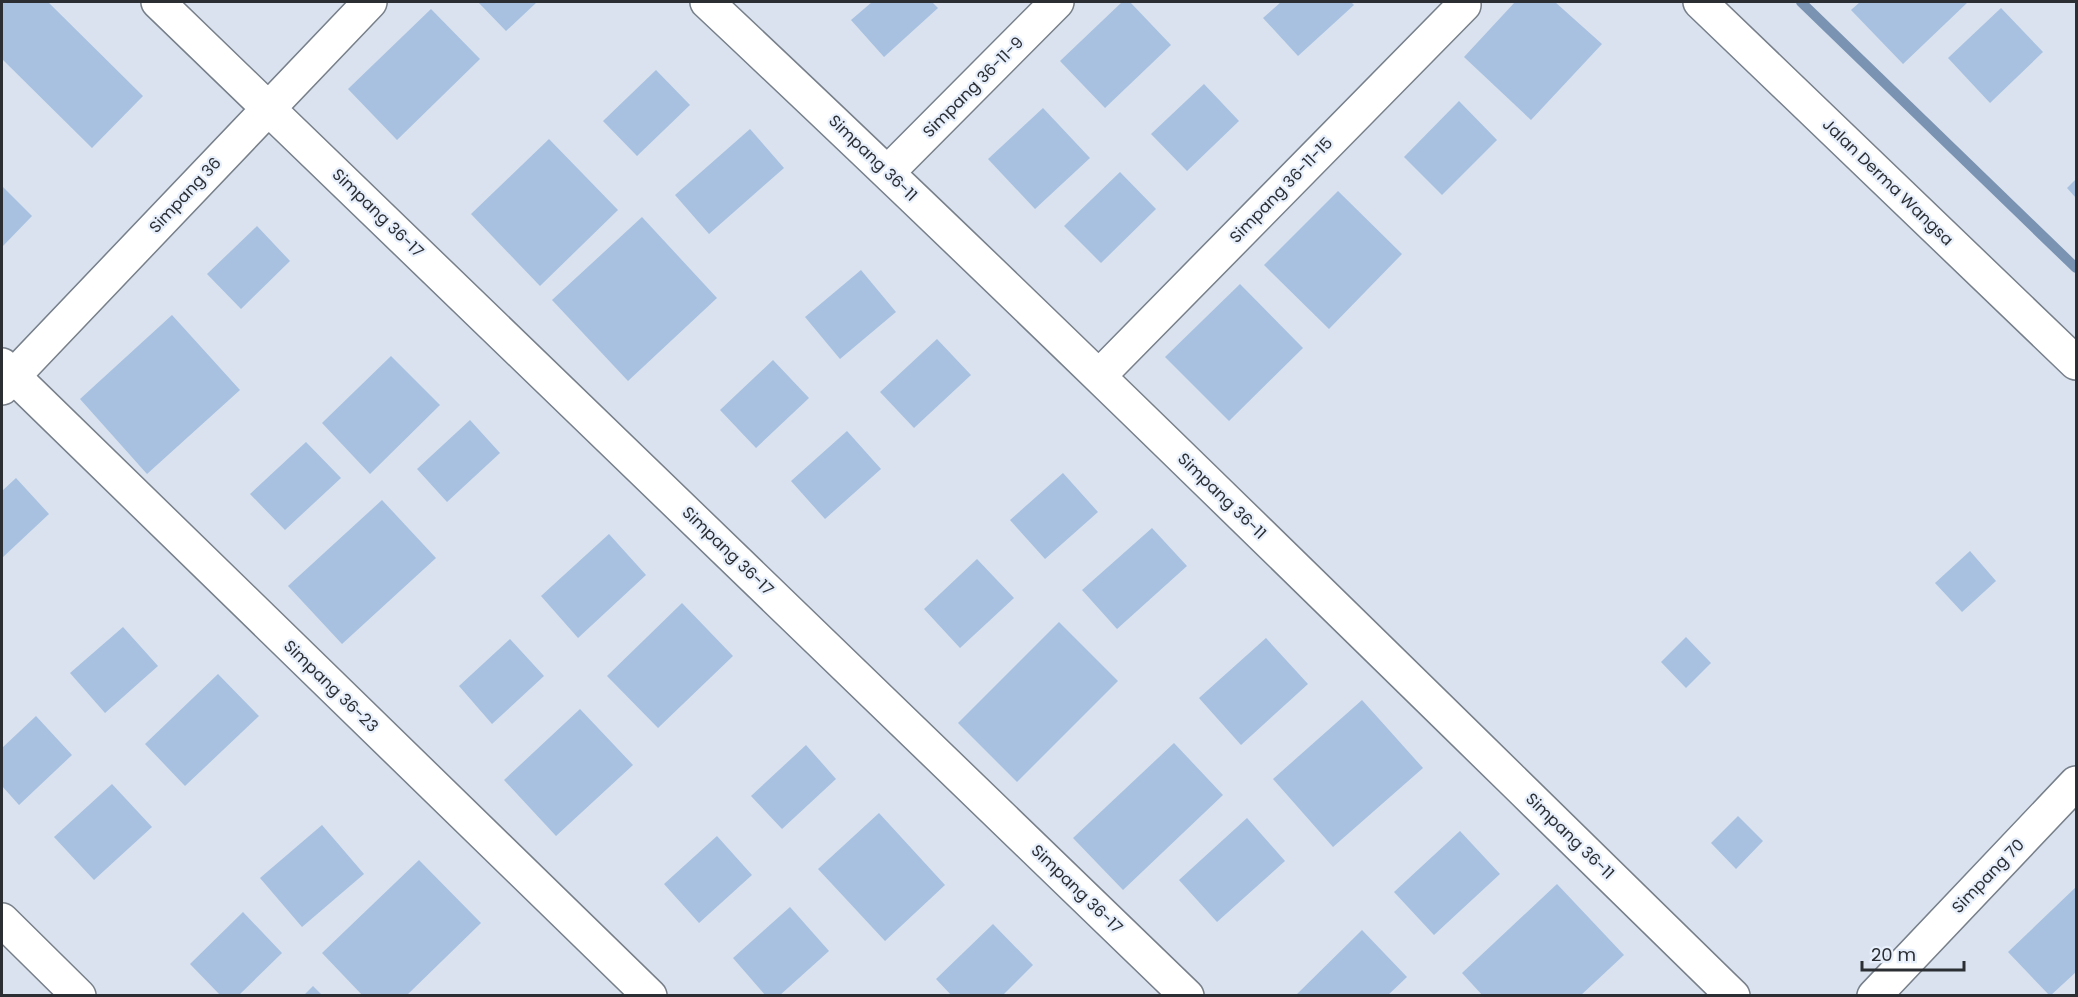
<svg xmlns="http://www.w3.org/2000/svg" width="2078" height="997" font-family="Poppins,sans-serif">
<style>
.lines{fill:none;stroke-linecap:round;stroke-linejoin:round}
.stream{stroke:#7b93b2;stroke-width:10}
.building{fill:#a8c1e1}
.minor-casing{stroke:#777f8a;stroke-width:36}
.minor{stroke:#fff;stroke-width:33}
.labels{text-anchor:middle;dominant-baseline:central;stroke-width:4.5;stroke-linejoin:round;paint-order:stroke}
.street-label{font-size:16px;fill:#2b2e33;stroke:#e6effb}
</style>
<rect width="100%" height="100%" fill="#d9e2ee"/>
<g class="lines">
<path class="stream" d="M1801,2L2076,268"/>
</g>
<path class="building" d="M2,2H48L143,96L92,148L2,59Z
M478,2H537L506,31Z
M872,2H932L938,8L884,57L851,20Z
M1122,2H1130L1171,45L1105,108L1060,61Z
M1281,2H1351L1354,5L1298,56L1263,18Z
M1515,2H1555L1602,44L1531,120L1464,57Z
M1860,2H1968L1903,64L1851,10Z
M2001,8L2043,52L1990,103L1948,58Z
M431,9L480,59L397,140L348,89Z
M656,70L690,105L637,156L603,121Z
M1204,84L1239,121L1187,171L1151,134Z
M1459,101L1497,140L1442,195L1404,157Z
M1043,108L1090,158L1035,209L988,159Z
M750,129L784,168L709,234L675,195Z
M549,139L618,210L540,286L471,214Z
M1120,172L1156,209L1101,263L1064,226Z
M2076,179V198L2067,188Z
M2,186L32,216L2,247Z
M1338,191L1402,254L1329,329L1264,265Z
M642,217L717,298L628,381L552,300Z
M257,226L290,261L241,309L207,274Z
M861,270L896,312L840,359L805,317Z
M1240,284L1303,348L1229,421L1165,357Z
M172,315L240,390L147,474L80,399Z
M937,339L971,375L914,428L880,392Z
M391,356L440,405L370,474L322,423Z
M773,360L809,398L756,448L720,410Z
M470,420L500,453L447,502L417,469Z
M847,431L881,469L825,519L791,481Z
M306,442L341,478L285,530L250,494Z
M1063,473L1098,512L1045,559L1010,520Z
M16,478L49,514L2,558V491Z
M382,500L436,558L342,644L288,586Z
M1152,528L1187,566L1117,629L1082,590Z
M609,534L646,575L578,638L541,596Z
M1970,551L1996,581L1962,612L1935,583Z
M977,559L1014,598L960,648L924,609Z
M682,603L733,656L658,728L607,676Z
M1059,622L1118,681L1017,782L958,723Z
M123,627L158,666L105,713L70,673Z
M1686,637L1711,663L1686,688L1661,662Z
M1266,638L1308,684L1241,745L1199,698Z
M510,639L544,676L492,724L459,686Z
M218,674L259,716L185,786L145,744Z
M1362,700L1423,768L1333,847L1273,779Z
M580,709L633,765L556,836L504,780Z
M36,716L72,755L19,805L2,786V748Z
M1174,743L1223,795L1123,890L1073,838Z
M806,745L836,779L782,829L751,796Z
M112,784L152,827L94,880L54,837Z
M879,813L945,885L885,941L818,869Z
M1738,816L1763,841L1736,869L1711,843Z
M1247,818L1285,861L1217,922L1179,880Z
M322,825L364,874L302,927L260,878Z
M1460,831L1500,874L1434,935L1394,892Z
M717,836L752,875L699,923L664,884Z
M419,860L481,923L406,996H363L322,953Z
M1557,884L1624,955L1580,996H1483L1462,973Z
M2076,887V972L2050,996L2008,952Z
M790,907L829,951L779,996H766L733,958Z
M243,912L282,953L238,996H221L190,964Z
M993,924L1033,965L1002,996H952L936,979Z
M1362,930L1407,977L1387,996H1295Z
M313,986L323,996H303Z"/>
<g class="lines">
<g class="minor-casing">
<path id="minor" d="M158,2L1187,996
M707,2C1054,328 1392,663 1733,996
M1700,2L2076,363
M888,172L1057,2
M2,365L650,996
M1099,376L1464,5
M2,388L370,2
M2,920L79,996
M1874,996L2076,783"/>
</g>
<use href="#minor" class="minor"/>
</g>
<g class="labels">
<g class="street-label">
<text transform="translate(973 87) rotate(-45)">Simpang 36-11-9</text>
<text transform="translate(873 158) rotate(44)">Simpang 36-11</text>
<text transform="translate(1888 182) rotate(44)">Jalan Derma Wangsa</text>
<text transform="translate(1281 190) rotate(-46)">Simpang 36-11-15</text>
<text transform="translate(185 195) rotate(-47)">Simpang 36</text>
<text transform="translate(378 213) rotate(44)">Simpang 36-17</text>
<text transform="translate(1222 496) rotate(44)">Simpang 36-11</text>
<text transform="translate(728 551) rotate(44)">Simpang 36-17</text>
<text transform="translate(331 686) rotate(44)">Simpang 36-23</text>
<text transform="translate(1570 836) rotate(44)">Simpang 36-11</text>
<text transform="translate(1988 876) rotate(-46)">Simpang 70</text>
<text transform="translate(1077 889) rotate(44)">Simpang 36-17</text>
</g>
</g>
<rect width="2078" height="997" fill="none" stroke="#2b2e33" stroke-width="6"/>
<path d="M1862 961v9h102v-9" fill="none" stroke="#2b2e33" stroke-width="3"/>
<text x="1871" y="961" font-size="18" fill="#2b2e33" stroke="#e6effb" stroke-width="4.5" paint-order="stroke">20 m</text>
</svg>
